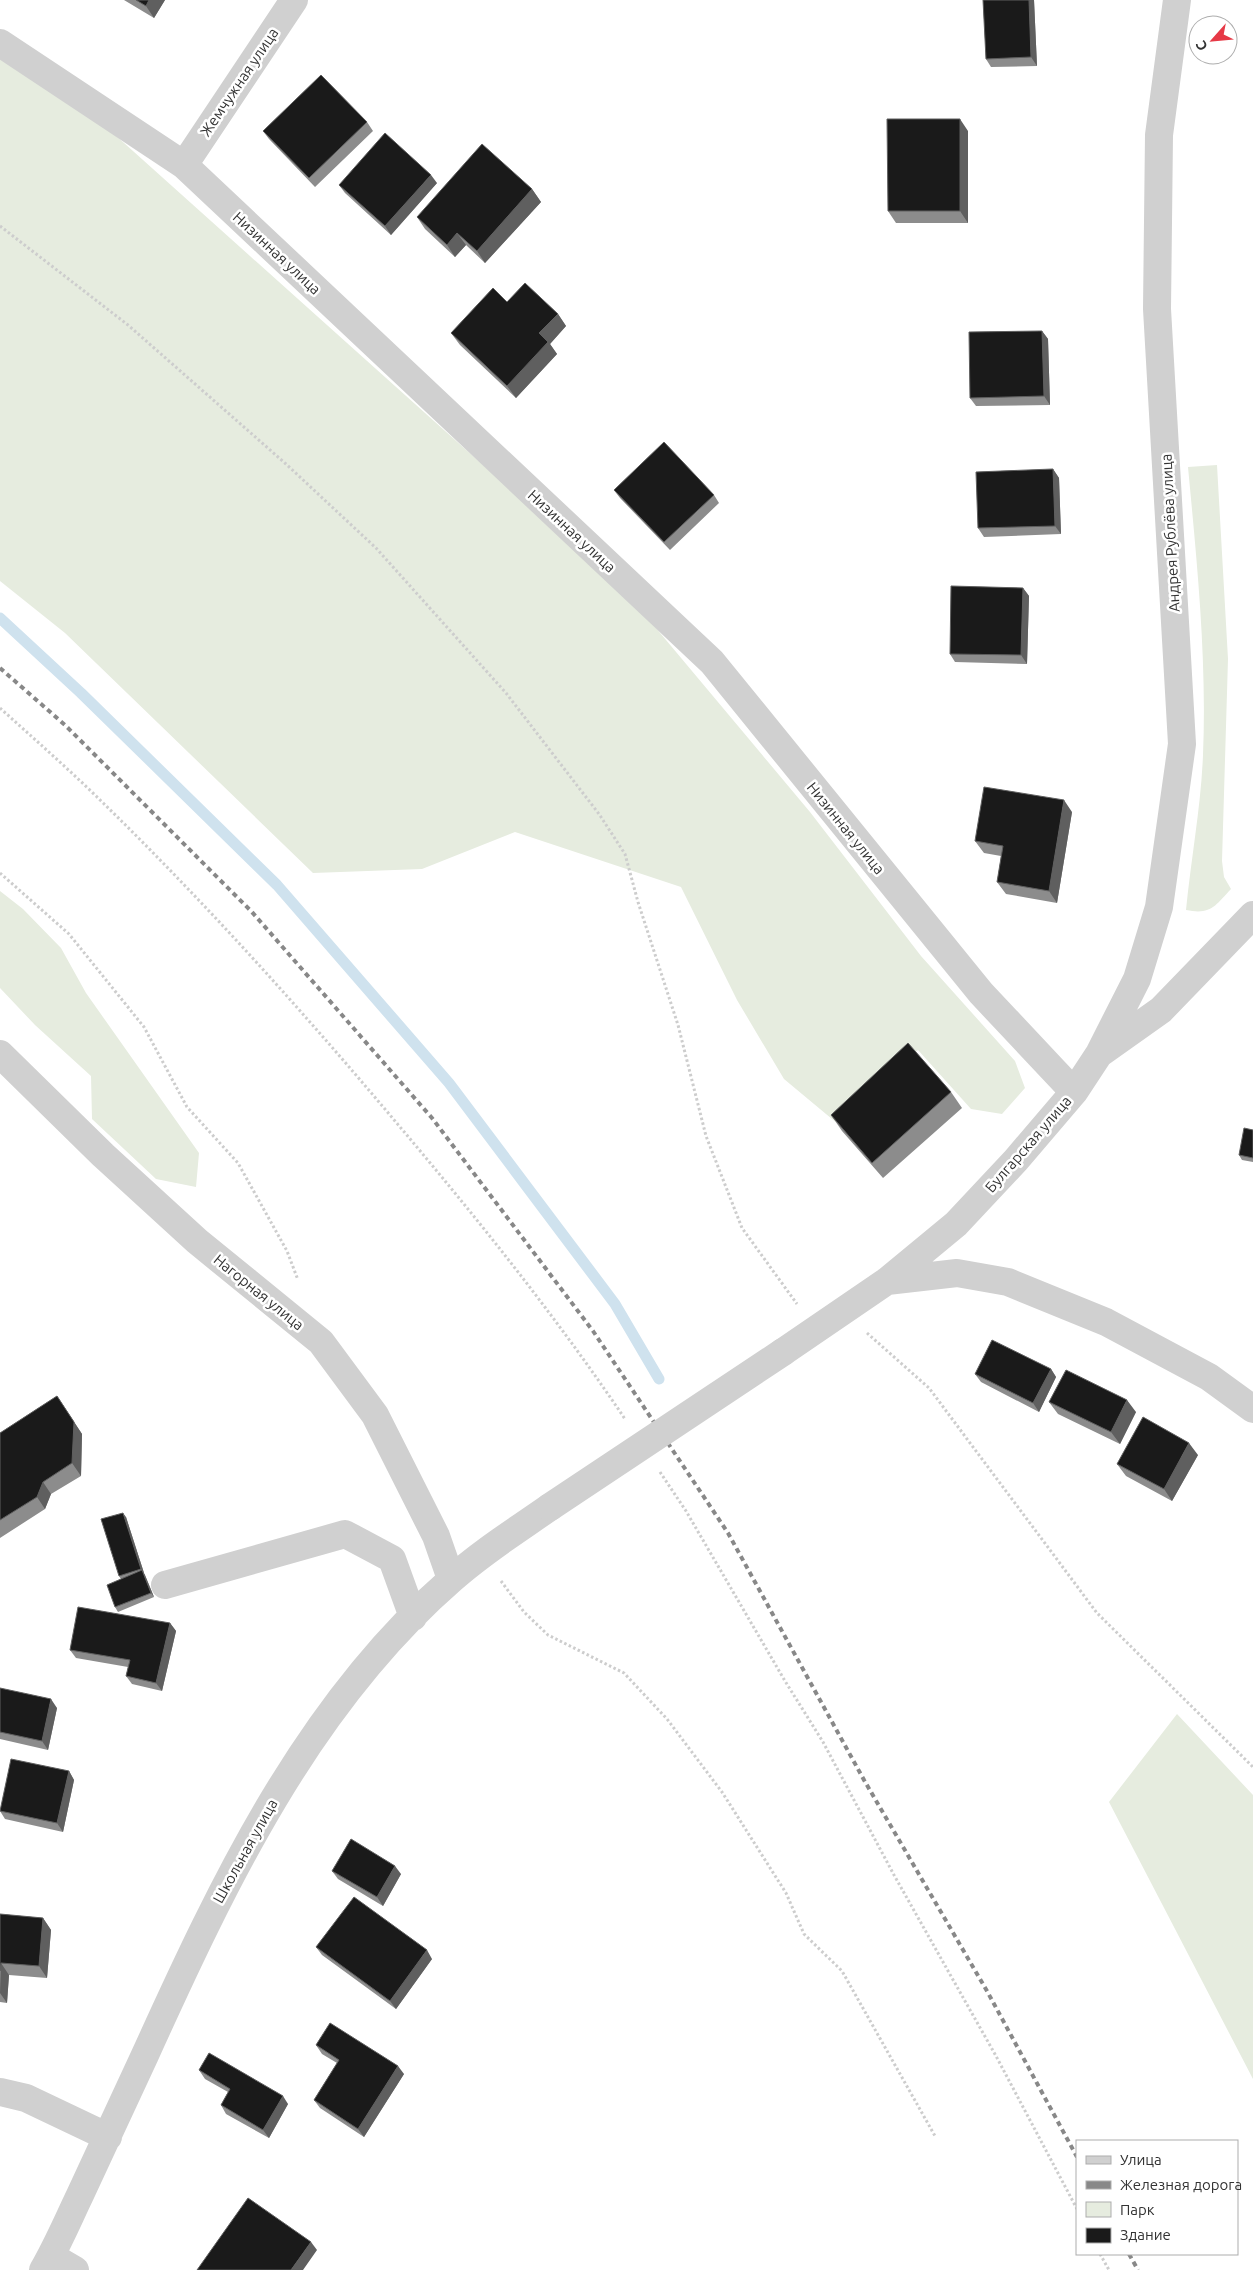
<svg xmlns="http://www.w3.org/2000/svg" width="1253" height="2270" font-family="Ubuntu,sans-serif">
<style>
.green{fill:#e6ecdf}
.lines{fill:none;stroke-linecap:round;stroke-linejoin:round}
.stream{stroke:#cfe2ee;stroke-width:11}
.path{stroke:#cdcdcd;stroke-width:3;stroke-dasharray:2.5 2.5;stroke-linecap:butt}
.minor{stroke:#d0d0d0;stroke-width:28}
.rail{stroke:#888;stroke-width:4;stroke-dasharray:5 4;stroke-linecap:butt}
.minor-bridge{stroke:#d0d0d0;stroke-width:28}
.wall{fill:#8c8c8c}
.shaded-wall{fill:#5f5f5f}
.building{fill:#1a1a1a;stroke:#5f5f5f}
.labels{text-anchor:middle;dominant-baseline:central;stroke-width:5;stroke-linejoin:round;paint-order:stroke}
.street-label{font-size:15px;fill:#333;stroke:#fff}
</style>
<rect width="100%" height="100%" fill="#fff"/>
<path class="green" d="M0,55L104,125L630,597L810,812L921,956L1015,1061L1025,1088L1002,1114L971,1109L918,1050L838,1124L784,1079L737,1000L681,887L515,832L422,869L313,873L65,633L0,581Z
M1217,465L1228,659L1222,861L1224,877L1231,889C1215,906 1211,915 1186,910C1191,859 1201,806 1203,755C1207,659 1197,563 1188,467Z
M0,891L23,909L61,948L86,993L199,1153L196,1187L156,1179L92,1119L91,1076L35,1025L0,988Z
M1177,1714L1253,1795V2079L1109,1802Z"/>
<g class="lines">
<path class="stream" d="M0,618L81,693L277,885L449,1083L615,1304L659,1379"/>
<path class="path" d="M0,226L128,325L286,464L376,548L506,693L599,814L625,854L638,902L678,1025L706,1136L742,1228L797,1304
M0,708C32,737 64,765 95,795C201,898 300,1008 395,1121C476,1217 555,1315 625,1419
M0,873L69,934L144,1027L187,1107L238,1163L287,1251L298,1280
M867,1333L929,1388L1097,1613L1253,1767
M660,1472L686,1511L785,1681L823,1742L894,1875L996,2056L1077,2209
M501,1581L524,1612L548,1635L624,1673L667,1719L722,1792L786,1893L804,1934L842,1971L935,2136
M1100,2254L1109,2270"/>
<path class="minor" d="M0,43L184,165L712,662L981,993L1074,1092
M184,165L294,0
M0,1054L103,1155L197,1241L321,1342L375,1415L436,1536L451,1579
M1099,1054L1137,979L1159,907L1182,744L1157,309L1159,135L1177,0
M887,1281L957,1273L1008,1282L1106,1322L1209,1377L1253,1409
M783,1352L887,1281L956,1224L1016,1160L1074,1092L1099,1054L1161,1010L1253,915
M165,1585L345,1534L392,1559L413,1617
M0,2092L26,2098L108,2137
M51,2256L75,2270
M43,2270C57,2246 68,2220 80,2195C102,2148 124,2101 145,2055C223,1883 307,1705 452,1579C482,1552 517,1530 550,1507"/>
<path class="rail" d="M0,668L65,725L252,912L432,1118L593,1331L728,1533L864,1780L987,1991L1077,2157
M1129,2254L1138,2270"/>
<path class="minor-bridge" d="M550,1507L783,1352"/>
</g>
<path class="wall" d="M124,0H165L154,18Z
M983,0H1034L1037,66L991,67L986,59Z
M367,122L373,131L315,187L269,139L263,131Z
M968,131V223H896L888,211Z
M437,183L391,235L345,193L339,185Z
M532,189L541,202L485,263L466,245L455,257L425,229L417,217Z
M507,302L558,314L566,326L550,344L557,354L516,398L460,345L451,333Z
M1042,331L1048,339L1050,405L976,406L970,398Z
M1053,469L1059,478L1061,534L984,537L978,528Z
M614,490L714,495L719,503L670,550L620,498Z
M1023,588L1029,596L1027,664L955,662L950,654Z
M1072,812L1057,903L1006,894L997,882L1001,856L984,853L975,841Z
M951,1092L962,1108L883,1178L842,1131L831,1115Z
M1253,1130V1162L1242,1160L1239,1155Z
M1051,1369L1056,1377L1039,1412L981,1382L975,1374Z
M57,1396L82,1434L81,1476L51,1494L45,1509L0,1538V1433Z
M1049,1402L1136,1412L1120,1444L1058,1414Z
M1198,1455L1172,1501L1126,1476L1117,1464Z
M126,1517L144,1573L154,1597L118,1612L115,1607L121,1579L119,1576Z
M170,1623L176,1631L162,1691L132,1684L126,1676L128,1667L76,1658L70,1650Z
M0,1688L57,1708L48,1750L0,1739Z
M69,1771L74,1780L63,1832L5,1819L0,1811V1809Z
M332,1871L401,1874L383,1906L338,1879Z
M0,1914L43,1918L51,1930L47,1978L9,1975L7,2003L0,2002Z
M316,1947L432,1959L396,2009L322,1955Z
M316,2045L404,2074L364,2137L320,2108L314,2100L337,2063L322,2054Z
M199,2070L288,2104L269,2138L226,2114L221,2105L228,2092L205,2079Z"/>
<path class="shaded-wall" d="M149,0H165L154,18L146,6Z
M1029,0H1034L1037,66L1031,57Z
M960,119L968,131V223L960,211Z
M431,175L437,183L391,235L385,226Z
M532,189L541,202L485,263L477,251Z
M457,233L466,245L455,257L447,245Z
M558,314L566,326L550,344L557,354L516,398L507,386L539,333Z
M1042,331L1048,339L1050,405L1044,396Z
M1053,469L1059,478L1061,534L1055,526Z
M1023,588L1029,596L1027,664L1021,655Z
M1064,800L1072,812L1057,903L1049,891Z
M1051,1369L1056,1377L1039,1412L1033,1403Z
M57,1396L82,1434L81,1476L72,1463Z
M1127,1400L1136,1412L1120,1444L1111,1432Z
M1189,1443L1198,1455L1172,1501L1164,1489Z
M43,1482L51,1494L45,1509L37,1497Z
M123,1513L126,1517L144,1573L141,1569Z
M142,1570L145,1575L154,1597L151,1593Z
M170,1623L176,1631L162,1691L156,1683Z
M51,1699L57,1708L48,1750L42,1741Z
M69,1771L74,1780L63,1832L57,1823Z
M395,1866L401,1874L383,1906L377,1897Z
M43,1918L51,1930L47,1978L39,1966Z
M427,1950L432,1959L396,2009L390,2001Z
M1,1963L9,1975L7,2003L0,1993Z
M398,2066L404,2074L364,2137L358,2129Z
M283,2096L288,2104L269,2138L263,2130Z
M311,2242L317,2250L303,2270H291Z"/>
<path class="building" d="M136,0H149L146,6Z
M983,0H1029L1031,57L986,59Z
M321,75L367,122L309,178L263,131Z
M887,119H960V211H888Z
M385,133L431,175L385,226L339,185Z
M482,144L532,189L477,251L457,233L447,245L417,217Z
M525,283L558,314L539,333L548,342L507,386L451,333L493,288L507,302Z
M1042,331L1044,396L970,398L969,332Z
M664,442L714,495L664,542L614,490Z
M1053,469L1055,526L978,528L976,472Z
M951,586L1023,588L1021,655L950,654Z
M984,787L1064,800L1049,891L997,882L1003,846L975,841Z
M908,1043L951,1092L872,1163L831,1115Z
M1244,1128L1253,1130V1158L1239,1155Z
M992,1340L1051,1369L1033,1403L975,1374Z
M1066,1370L1127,1400L1111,1432L1049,1402Z
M57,1396L74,1422L72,1463L43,1482L37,1497L0,1520V1433Z
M1143,1417L1189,1443L1164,1489L1117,1464Z
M123,1513L141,1569L119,1576L101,1519Z
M142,1570L151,1593L115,1607L107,1585Z
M78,1607L170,1623L156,1683L126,1676L130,1660L70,1650Z
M0,1688L51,1699L42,1741L0,1732Z
M11,1759L69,1771L57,1823L0,1811Z
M351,1839L395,1866L377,1897L332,1871Z
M354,1897L427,1950L390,2001L316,1947Z
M0,1914L43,1918L39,1966L1,1963L0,1971Z
M330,2023L398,2066L358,2129L314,2100L339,2060L316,2045Z
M209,2053L283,2096L263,2130L221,2105L230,2089L199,2070Z
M248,2198L311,2242L291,2270H197Z"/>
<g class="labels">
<g class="street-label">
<text transform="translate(239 82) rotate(-56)">Жемчужная улица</text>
<text transform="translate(277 253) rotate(43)">Низинная улица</text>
<text transform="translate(572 531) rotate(43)">Низинная улица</text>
<text transform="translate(1170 533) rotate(-93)">Андрея Рублёва улица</text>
<text transform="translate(846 828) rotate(51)">Низинная улица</text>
<text transform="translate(1028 1144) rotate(-49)">Булгарская улица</text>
<text transform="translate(259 1292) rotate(39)">Нагорная улица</text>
<text transform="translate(245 1851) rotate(-61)">Школьная улица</text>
</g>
</g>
<rect x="1076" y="2140" width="162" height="115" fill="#ffffff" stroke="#adadad"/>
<rect x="1086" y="2156" width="25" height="8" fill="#d0d0d0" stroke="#adadad"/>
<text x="1120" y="2165" font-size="15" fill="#333333">Улица</text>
<rect x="1086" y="2181" width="25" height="8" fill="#888888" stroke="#adadad"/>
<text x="1120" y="2190" font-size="15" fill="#333333">Железная дорога</text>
<rect x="1086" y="2202" width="25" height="15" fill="#e6ecdf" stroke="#adadad"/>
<text x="1120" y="2215" font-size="15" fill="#333333">Парк</text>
<rect x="1086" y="2228" width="25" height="15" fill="#1a1a1a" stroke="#adadad"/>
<text x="1120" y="2240" font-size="15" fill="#333333">Здание</text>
<g transform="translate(1213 40) rotate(243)"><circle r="24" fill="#ffffff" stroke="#adadad"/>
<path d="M0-4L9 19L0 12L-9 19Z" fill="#e63946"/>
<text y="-8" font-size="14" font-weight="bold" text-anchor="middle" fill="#333333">С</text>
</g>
</svg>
